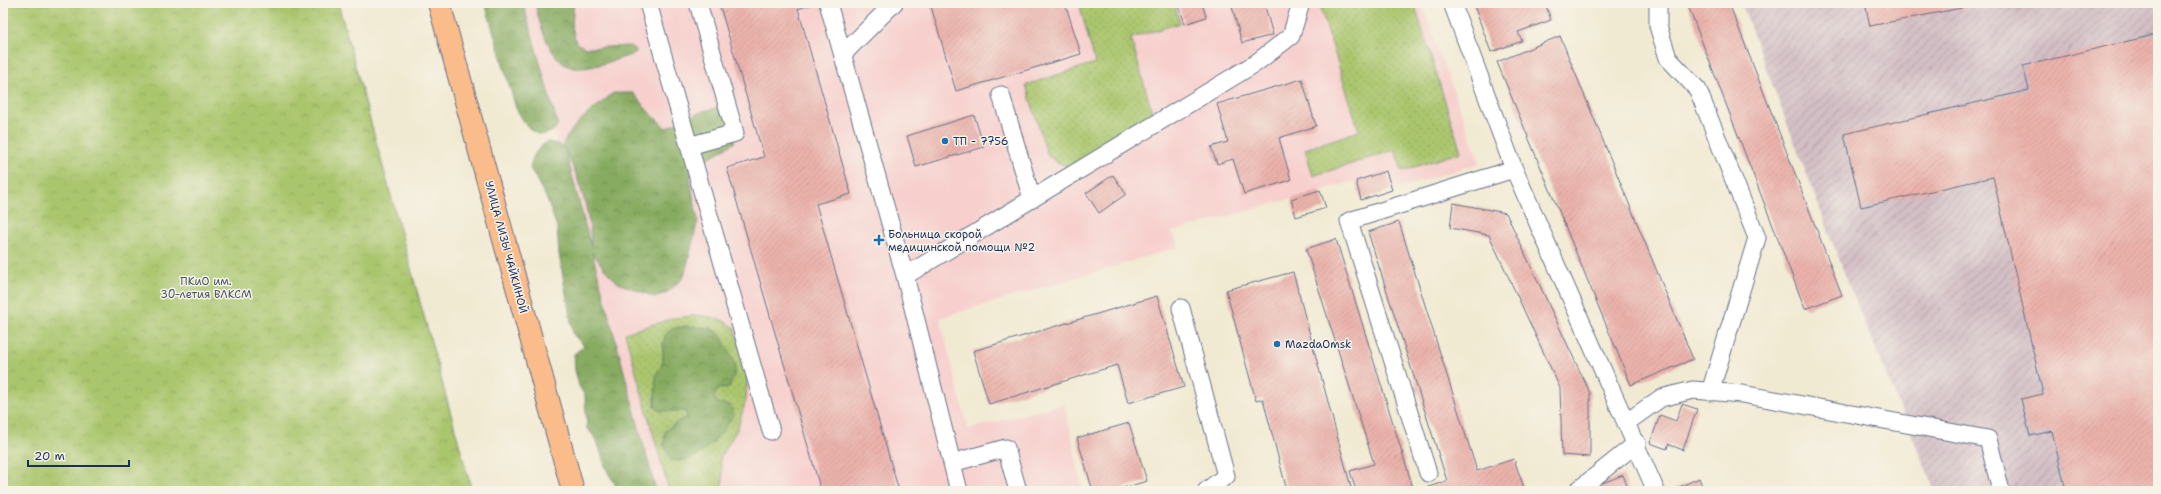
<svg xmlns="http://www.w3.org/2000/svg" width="2161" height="494" font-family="'Shantell Sans',sans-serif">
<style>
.built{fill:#f7d0ce}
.industrial{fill:url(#industrial-furrows)}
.grass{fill:url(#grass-dots);stroke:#627a66}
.forest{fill:url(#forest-crowns);stroke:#516d5f;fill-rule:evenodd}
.park{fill:url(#park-crowns);stroke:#627a66}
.building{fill:url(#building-hatch)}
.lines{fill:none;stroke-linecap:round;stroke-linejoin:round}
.lane-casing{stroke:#667087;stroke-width:19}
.primary-casing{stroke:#667087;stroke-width:24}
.lane{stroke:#fff;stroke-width:17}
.primary{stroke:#f9bc8a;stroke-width:22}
.poi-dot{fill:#1f6fb2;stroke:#f7f3e8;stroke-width:1.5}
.labels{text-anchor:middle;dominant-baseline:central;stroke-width:3;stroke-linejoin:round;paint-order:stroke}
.poi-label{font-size:11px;fill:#1b2f5e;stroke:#f7f3e8;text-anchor:start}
.street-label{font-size:11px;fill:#1b2f5e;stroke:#f7f3e8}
.park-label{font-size:11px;fill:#3f5562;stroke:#f7f3e8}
</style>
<defs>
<pattern id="industrial-furrows" width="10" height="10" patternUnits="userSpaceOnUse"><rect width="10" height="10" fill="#d2bec4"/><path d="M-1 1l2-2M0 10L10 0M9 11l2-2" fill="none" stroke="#aa9ba2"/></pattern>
<pattern id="grass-dots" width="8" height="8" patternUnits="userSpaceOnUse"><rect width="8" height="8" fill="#aac66d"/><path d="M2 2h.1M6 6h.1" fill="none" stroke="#92aa61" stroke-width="1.8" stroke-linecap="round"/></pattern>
<pattern id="forest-crowns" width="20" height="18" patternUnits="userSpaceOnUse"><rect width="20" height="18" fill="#87ab60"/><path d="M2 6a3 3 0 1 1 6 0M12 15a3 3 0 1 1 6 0" fill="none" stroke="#6e8c52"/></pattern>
<pattern id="park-crowns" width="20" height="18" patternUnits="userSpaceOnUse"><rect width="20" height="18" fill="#aac66d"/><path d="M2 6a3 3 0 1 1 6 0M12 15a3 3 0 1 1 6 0" fill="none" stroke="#92aa61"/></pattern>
<pattern id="building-hatch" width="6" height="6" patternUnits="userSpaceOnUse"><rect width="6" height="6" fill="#ebb2ab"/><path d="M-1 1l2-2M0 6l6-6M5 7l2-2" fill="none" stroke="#c99996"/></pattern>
</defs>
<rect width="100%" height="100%" fill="#f7f3e8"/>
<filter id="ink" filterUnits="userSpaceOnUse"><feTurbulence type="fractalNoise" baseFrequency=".025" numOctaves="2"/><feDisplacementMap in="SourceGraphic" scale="8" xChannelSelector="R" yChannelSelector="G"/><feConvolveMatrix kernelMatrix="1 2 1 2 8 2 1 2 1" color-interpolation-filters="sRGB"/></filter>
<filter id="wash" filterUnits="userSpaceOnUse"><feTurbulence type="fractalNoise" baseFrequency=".012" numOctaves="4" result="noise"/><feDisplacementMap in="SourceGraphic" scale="16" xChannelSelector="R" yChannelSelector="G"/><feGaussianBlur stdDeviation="0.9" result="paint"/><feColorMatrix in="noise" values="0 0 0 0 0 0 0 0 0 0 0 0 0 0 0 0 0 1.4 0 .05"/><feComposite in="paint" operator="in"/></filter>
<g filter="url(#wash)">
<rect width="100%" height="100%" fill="#f1ead3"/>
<path class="built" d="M520,3H1421L1480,163L1361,200L1355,181L1172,232L1179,247L940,318L968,429L1065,404L1083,491H651Z"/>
<path class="industrial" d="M1741,3H2158V491H1935L1849,285Z"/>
<path class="grass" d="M1079,3H1174L1180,23L1131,38L1154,119L1071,168L1054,161L1047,154L1026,85L1095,63Z
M1319,3H1414L1461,152L1402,171L1395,150L1313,176L1305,149L1359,131Z
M700,315L722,320L734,327L748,371L746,400L737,430L720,458L723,478L721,491H669L625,333L674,318Z"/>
<path class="forest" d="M485,3H523L558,126C538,147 525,125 516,108Z
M535,3H574L572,26L576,43L586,48L630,46L637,51L634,54C618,59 590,70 574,68C550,64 539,23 535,3Z
M613,93H633L648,111L666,128L703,111L721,107L735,133L734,143L695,166L690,180L698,220L684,277L668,292L655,297L618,283L605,270L592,252L656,491H617C616,483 609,476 606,468C601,455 599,438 587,429L585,396L579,386L575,370L574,354L584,346L573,334L559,254L557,227L546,197L530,168C533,155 536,149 547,142L558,144L564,148L563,144C576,119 593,111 613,93ZM565,149C579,178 591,215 591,247Z
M685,326L709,328L720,334L735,363V373L729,388L718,389L714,397L718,404L730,405L734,413C723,434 697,466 671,460L664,445L665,431L680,420L687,418L685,411H660L655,406L656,375L663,362V342L666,334L671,329Z"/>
<path class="park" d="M3,3H338L472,491H3Z"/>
<g id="blocks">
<path class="building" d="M719,3H816L798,9L851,194L816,204L899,491H821L727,168L764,157Z
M930,3H1065L1081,54L956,91Z
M1178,3H1202L1206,17L1185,24Z
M1231,3H1264L1273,35L1242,43Z
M1473,3H1545L1551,20L1518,32L1522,41L1491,52Z
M1687,3H1729L1842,295L1805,309Z
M1865,3H1982V4L1870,26Z
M2158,34V491H2066L2052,431L2030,436L2021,399L2043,394L1993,177L1861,207L1844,134L2029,90L2023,66Z
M1560,36L1693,359L1631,385L1497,62Z
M1302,79L1316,126L1279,138L1291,180L1244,194L1233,159L1217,164L1211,147L1228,142L1217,104Z
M974,115L984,147L916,167L907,136Z
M1386,171L1392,190L1361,200L1356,181Z
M1113,175L1126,194L1099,213L1086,193Z
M1320,190L1326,208L1296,217L1291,199Z
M1453,203L1506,213L1590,393V457L1562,455L1560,388L1489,235L1450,228Z
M1399,222L1477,471L1514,459L1525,491H1415L1447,481L1368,232Z
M1336,239L1414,491H1356L1350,471L1374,464L1306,249Z
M1293,272L1352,491H1287L1263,399L1256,401L1226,290Z
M1157,296L1184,387L1128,403L1117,365L989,404L973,351Z
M1682,404L1697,409L1683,450L1668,444L1667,449L1650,443L1660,415L1676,421Z
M1129,423L1147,481L1113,491H1093L1077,438Z
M1623,475L1629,491H1593L1592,487Z
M1699,478L1704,491H1676L1675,489Z"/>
</g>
</g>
<g filter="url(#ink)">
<use href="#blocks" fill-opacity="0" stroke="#667087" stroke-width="1"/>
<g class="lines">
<g class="lane-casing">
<path id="lane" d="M648,3L771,431
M828,3L905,276L959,491
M1452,3L1514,169L1656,491
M1658,3V26L1668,58L1698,90L1757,238L1710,392
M843,54L894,3
M1001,95L1032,199
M689,146L735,133L698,3
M905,276L1256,63L1291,36L1301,3
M1181,308L1226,476L1206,491
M1627,422L1661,398L1693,390L1742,394L1988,439L2001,491
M952,463L1006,448L1018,491
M1428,473L1349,221L1514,169
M1577,491L1637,443"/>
</g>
<g class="primary-casing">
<path id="primary" d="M439,3L573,491"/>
</g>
<use href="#lane" class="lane"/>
<use href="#primary" class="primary"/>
</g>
</g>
<g class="poi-dot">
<circle cx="945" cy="141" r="4"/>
<path d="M877 234h4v4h4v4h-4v4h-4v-4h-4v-4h4z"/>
<circle cx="1277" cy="344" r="4"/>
</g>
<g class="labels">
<g class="poi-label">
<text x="953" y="141">ТП - 7756</text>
<text x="888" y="234">Больница скорой<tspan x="888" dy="13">медицинской помощи №2</tspan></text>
<text x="1285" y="344">MazdaOmsk</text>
</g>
<g class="street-label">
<text transform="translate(506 247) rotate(75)">УЛИЦА ЛИЗЫ ЧАЙКИНОЙ</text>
</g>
<g class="park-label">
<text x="206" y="281">ПКиО им.<tspan x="206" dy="13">30-летия ВЛКСМ</tspan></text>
</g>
</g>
<rect width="2161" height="494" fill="none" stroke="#f7f3e8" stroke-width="16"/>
<path d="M28 460v6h101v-6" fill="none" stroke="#1b2f5e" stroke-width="2"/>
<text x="34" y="460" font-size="12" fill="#1b2f5e" stroke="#f7f3e8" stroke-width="3" paint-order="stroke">20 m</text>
</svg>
